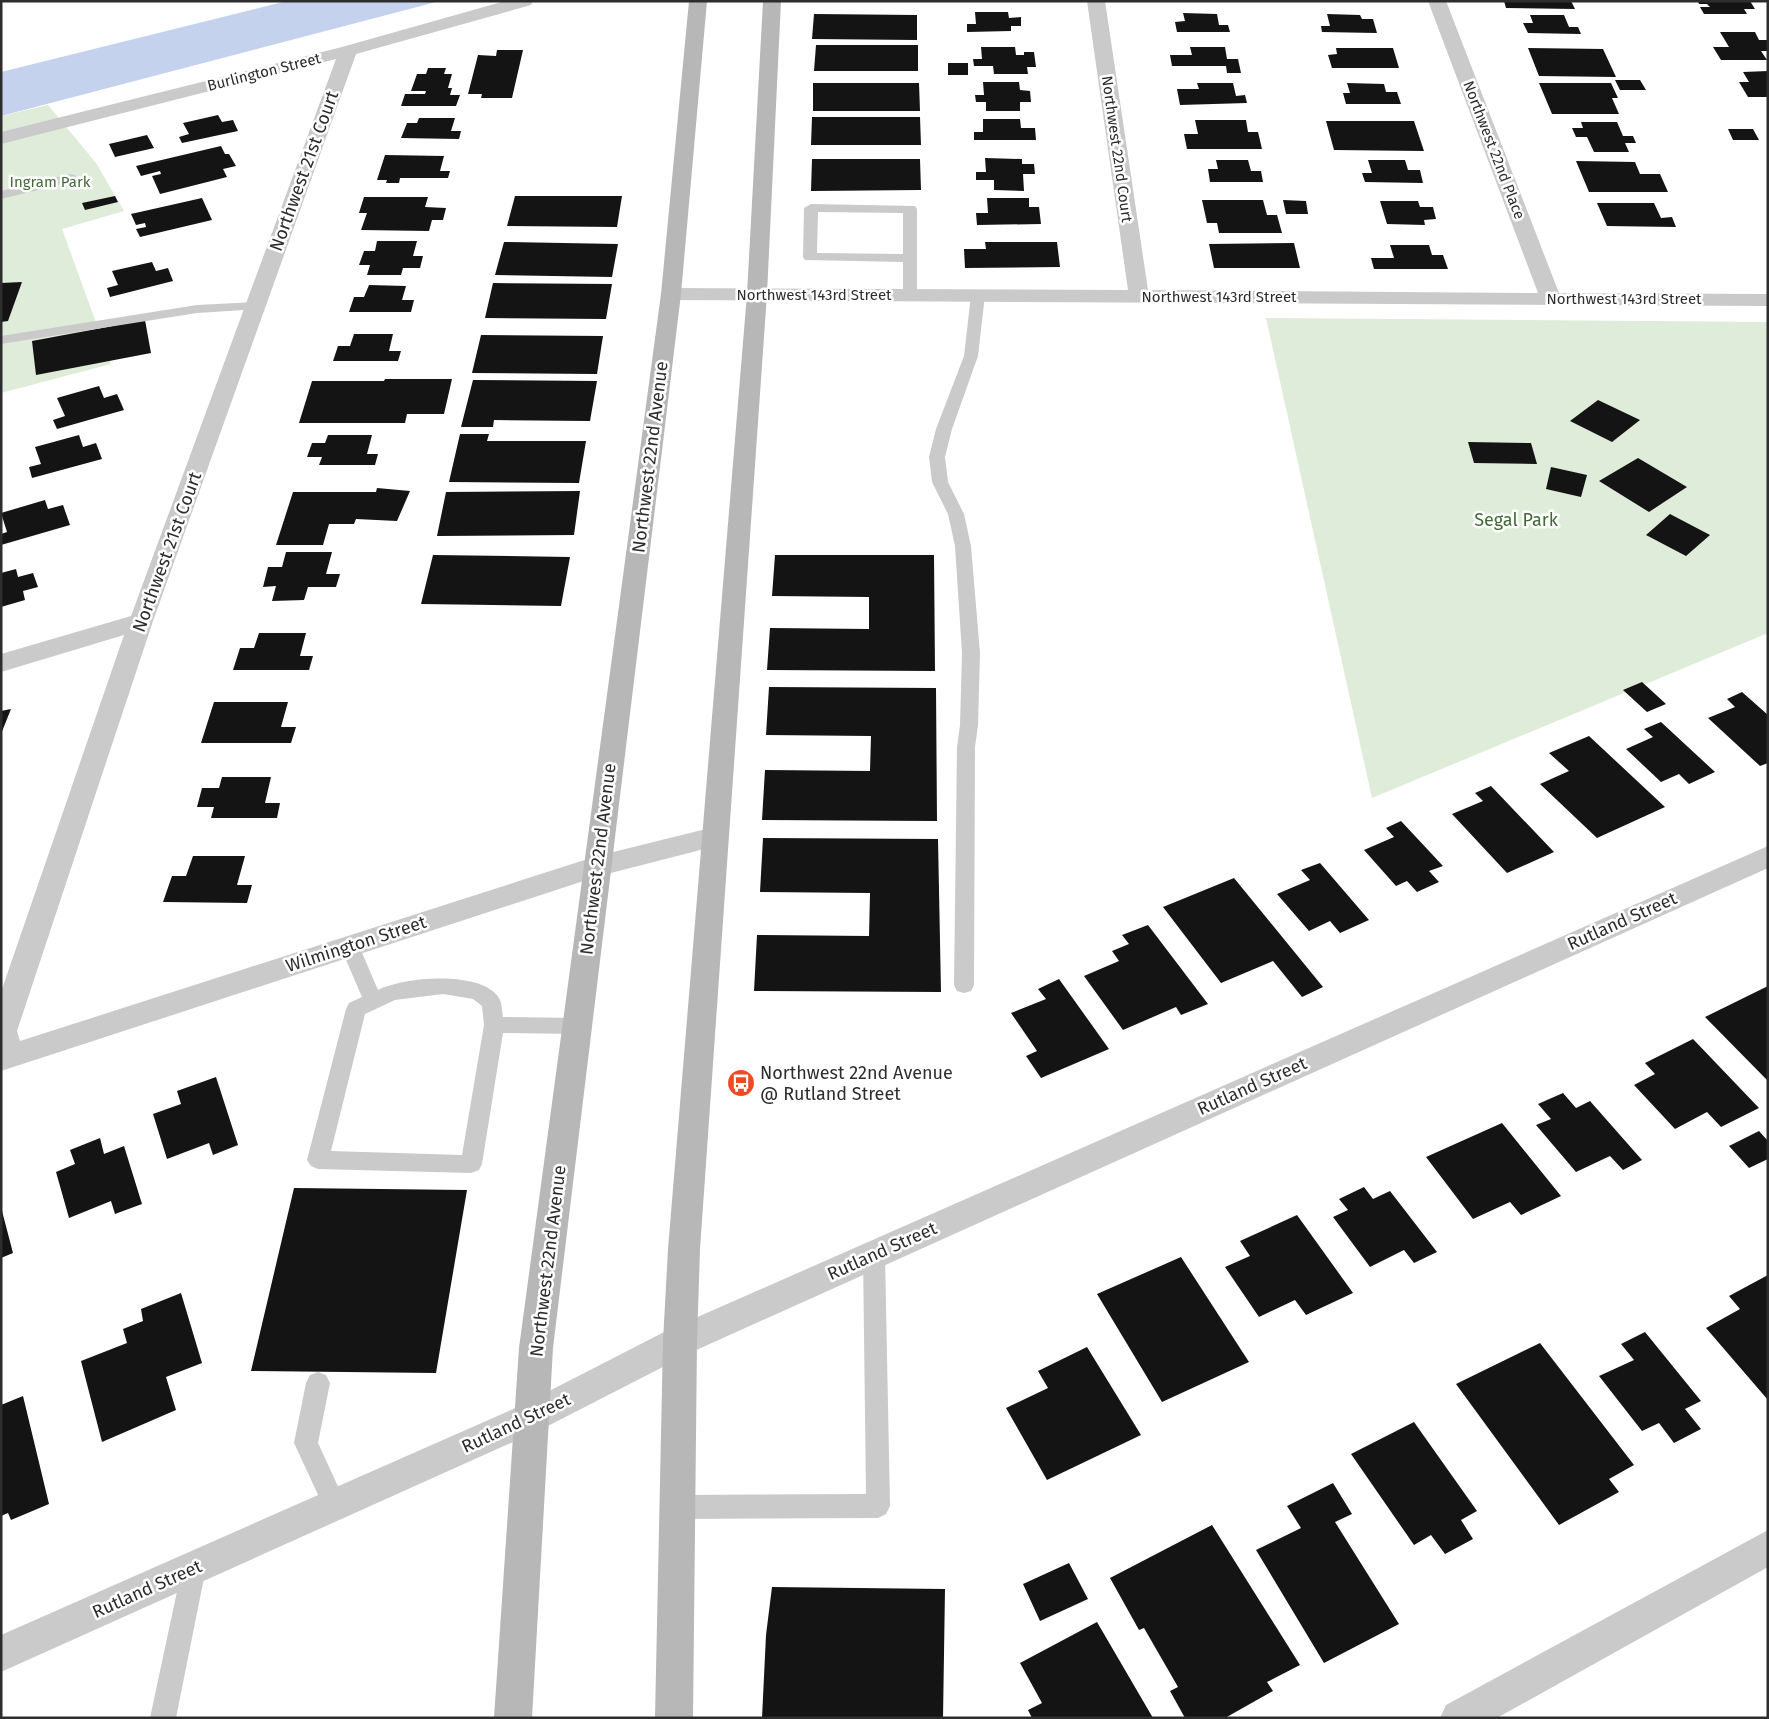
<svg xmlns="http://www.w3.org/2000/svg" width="1769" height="1719" font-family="'Fira Sans',sans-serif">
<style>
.green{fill:#deecd9}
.water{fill:#c4d2ed}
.building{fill:#141414}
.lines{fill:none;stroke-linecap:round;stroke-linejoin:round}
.lane{fill:#cacaca;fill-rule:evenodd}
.street{fill:#cacaca;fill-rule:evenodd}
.secondary{fill:#b7b7b7;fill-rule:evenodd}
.labels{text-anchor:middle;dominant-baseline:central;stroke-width:5;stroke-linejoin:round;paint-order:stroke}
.far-street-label{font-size:15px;fill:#2d2d2d;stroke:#fff}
.far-park-label{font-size:15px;fill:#436b38;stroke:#fff}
.street-label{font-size:18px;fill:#2d2d2d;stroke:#fff}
.park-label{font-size:18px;fill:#436b38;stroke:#fff}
.poi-label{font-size:18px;fill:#2d2d2d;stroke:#fff;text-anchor:start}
</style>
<rect width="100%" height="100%" fill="#fff"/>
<path class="green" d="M48,105L96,163L124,211L62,229L111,364L1,393V116Z
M1266,318L1768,322V633L1372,798Z"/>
<path class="water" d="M287,1H440L1,116V72Z"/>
<path class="building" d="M1504,1H1571L1575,9L1506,8Z
M1698,1H1750L1755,9H1744L1747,14H1704L1700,7H1710L1707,4H1699Z
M975,12H1008L1009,18L1021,17V26H1011V31L967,32V24H976Z
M1183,13L1217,14L1219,25H1228L1230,32H1177L1175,22L1185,21Z
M814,14L917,15V40L812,39Z
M1327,14L1360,15L1362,19H1373L1377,33L1322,32L1321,26H1330Z
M1530,15H1564L1569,27H1578L1581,34L1528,33L1523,23H1533Z
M1720,32H1755L1759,40H1768V51H1761L1767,60H1721L1713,47H1729Z
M816,45H918V71H814Z
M981,47H1015L1016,55H1024V52H1034L1036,67H1027L1028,74H994L993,66H974L973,59H982Z
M1190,47H1225L1227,59H1238L1241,73H1227L1226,66H1172L1170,55H1192Z
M1336,48H1393L1399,68H1332L1328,55L1337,54Z
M1528,48L1603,49L1616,77L1539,76Z
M497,50H523L512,98H481L482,94H468L478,55L496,56Z
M948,63H968V75H948Z
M428,68H446L444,74H452L448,88H452L450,95H460L456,106H401L405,94H425L426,91H411L417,74H426Z
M1768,71V97H1748L1739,82H1749L1743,72Z
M1615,80H1640L1646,90H1620Z
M983,82H1019L1020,90L1030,91L1031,102H1020V111H986V102H976L975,95H984Z
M813,83H919L920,111H813Z
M1197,83H1233L1236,96L1245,95L1247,103L1180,105L1177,89H1199Z
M1347,83L1384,84L1386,92H1397L1401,104H1346L1343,93H1350Z
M1539,83H1611L1618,98H1612L1619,114H1552Z
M218,115L222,122L233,120L238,131L182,143L179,137L189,134L183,123Z
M812,117H920L921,145H811Z
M419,118H455L451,131H461L459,139L401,138L407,123H417Z
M983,119H1020L1021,128H1035L1036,140H974V132H983Z
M1195,120H1246L1248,132H1258L1262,149H1187L1184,134H1198Z
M1326,121H1414L1424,151L1334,150Z
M1581,122H1617L1623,136H1633L1636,143H1625L1629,152H1594L1587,137H1576L1572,128H1583Z
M1728,129H1753L1759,140H1733Z
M147,135L154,148L115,157L109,144Z
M221,146L225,154H229L236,166L223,169L227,177L160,194L152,176L161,174L160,171L141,176L136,166Z
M385,155L444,156L440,171H450L448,178H400L399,183H386L387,180H377Z
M985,158L1022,159V164H1034L1035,174H1023L1024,191L994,190V180H976V172H986Z
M812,159H920L921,190L811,191Z
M1216,160H1248L1251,171H1261L1263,182H1210L1208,169H1218Z
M1368,160H1405L1408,170H1420L1423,183L1365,182L1362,173H1372Z
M1576,161L1635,162L1640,174H1660L1668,192H1589Z
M115,196L118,202L85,210L82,203Z
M515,196H622L617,227L507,226Z
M364,197H428L425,207L446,208L443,220H432L429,231L361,230L367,213H359Z
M202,198L212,220L140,237L136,229L146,227L145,223L136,225L131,214Z
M987,198H1029V207H1039L1041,224L977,225L976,213H988Z
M1202,200H1263L1267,215H1277L1282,233H1219L1217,223H1207Z
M1283,200L1306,201L1308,214H1286Z
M1380,201H1418L1420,207H1433L1436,219L1424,220L1425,225L1387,224Z
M1597,203H1654L1661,218L1672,217L1676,227L1607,226Z
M377,241H417L413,256H423L420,268H403L401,275H367L370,265H359L364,251H375Z
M504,242L618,244L612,277L495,275Z
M985,242H1057L1060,267L965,268L964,249H986Z
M1294,243L1300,268H1214L1209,244Z
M1390,245H1429L1432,255H1443L1448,269H1374L1371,258H1394Z
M152,262L156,271L168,268L173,281L110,297L107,288L118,285L112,271Z
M22,282L8,321L1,322V283Z
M493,283L612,284L606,319L485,318Z
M369,285L406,286L402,300H414L411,312H349L354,297H364Z
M145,320L151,353L36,375L32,341Z
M354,334H393L389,351H401L398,361H333L338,346H350Z
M481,335L603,336L597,374L472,373Z
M385,379H452L444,414H407L405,423H299L312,381H384Z
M473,380L597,381L590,421L494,420L493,427H461Z
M99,386L104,398L117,394L124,410L57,429L53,420L65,416L57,398Z
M1598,400L1640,420L1612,442L1570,421Z
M460,434H489L487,441H586L579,483L449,482Z
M79,435L83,447L96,443L102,459L32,478L29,467L41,464L35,447Z
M328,435H372L367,454H378L375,465H319L322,457H307L312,443H325Z
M1468,442L1531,443L1537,464L1474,463Z
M1638,458L1687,487L1649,512L1599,481Z
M1551,467L1587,475L1581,497L1546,489Z
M377,488L410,491L397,521L356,519L354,524H329L323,545H276L293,492H376Z
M580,491L574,535L437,536L446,492Z
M45,500L48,509L63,505L70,525L1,545V534L7,532L1,513Z
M1670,514L1710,535L1686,556L1646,535Z
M286,552H332L326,574H340L336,587H308L304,600L272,601L276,586L263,587L268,567H282Z
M433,555L570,557L561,606L421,604Z
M775,555H934L935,671L767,670L770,628L869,629V597L772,596Z
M16,569L18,577L33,573L38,587L23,591L25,600L1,607V573Z
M259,633H306L300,656H313L309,670H233L240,648H254Z
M1642,682L1666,704L1647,712L1623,690Z
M769,687L936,688L937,821L762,820L765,770L870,771L871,736L766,735Z
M1742,692L1768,715V763L1760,766L1708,718L1735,707L1727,699Z
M214,702H288L281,727H296L291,743H201Z
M11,709L1,734V711Z
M1661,722L1715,772L1689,784L1679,774L1661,782L1626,749L1653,737L1644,729Z
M1589,736L1665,807L1597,838L1540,784L1569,771L1549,753Z
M222,777H271L265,803H280L277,818H211L214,807H197L202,788H219Z
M1491,786L1554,852L1507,873L1452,814L1483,801L1475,793Z
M1401,821L1443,866L1429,871L1439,882L1417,892L1407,881L1396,886L1364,850L1394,837L1386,828Z
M763,838L938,839L941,992L754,991L757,935L869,936L870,893L760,892Z
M193,856H245L237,885H252L247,903L163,902L172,876H186Z
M1320,863L1369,920L1340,933L1330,921L1309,931L1277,894L1310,880L1301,870Z
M1234,878L1323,987L1302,997L1273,961L1221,983L1163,907Z
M1148,925L1208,1004L1181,1015L1176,1007L1123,1030L1084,976L1119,961L1112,951L1129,944L1122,935Z
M1059,979L1109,1049L1041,1078L1026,1056L1037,1051L1011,1013L1046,999L1038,989Z
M1768,986V1081L1705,1017Z
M1693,1039L1759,1108L1721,1127L1707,1112L1675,1129L1634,1085L1655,1074L1645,1063Z
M216,1077L238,1145L213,1155L209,1143L167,1159L153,1114L181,1104L177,1091Z
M1563,1093L1576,1108L1590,1101L1642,1160L1623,1170L1610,1156L1576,1172L1536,1125L1551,1119L1538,1104Z
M1502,1123L1561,1196L1521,1215L1510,1202L1473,1219L1426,1157Z
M1759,1131L1768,1141V1159L1749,1168L1729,1146Z
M100,1138L104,1154L124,1146L142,1204L115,1214L111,1201L69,1218L56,1172L75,1164L70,1150Z
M1364,1187L1373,1199L1390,1191L1437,1252L1414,1263L1404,1250L1370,1267L1333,1217L1348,1210L1339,1199Z
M294,1188L467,1190L436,1373L251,1371Z
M2,1211L13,1253L1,1258V1212Z
M1297,1215L1353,1293L1306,1315L1295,1300L1259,1317L1225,1267L1250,1256L1240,1241Z
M1181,1257L1249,1362L1162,1402L1097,1294Z
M1768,1275V1400L1706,1328L1740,1309L1729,1296Z
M181,1293L202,1363L166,1377L176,1410L102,1442L81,1361L127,1343L123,1329L143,1321L141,1309Z
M1645,1332L1701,1401L1685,1409L1701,1429L1674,1443L1659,1423L1642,1431L1599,1376L1634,1360L1621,1344Z
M1540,1343L1634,1465L1609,1479L1619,1492L1559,1525L1456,1384Z
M1087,1347L1141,1435L1047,1480L1006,1408L1048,1388L1038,1371Z
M23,1396L49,1504L11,1520L8,1513L1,1516V1405Z
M1414,1422L1477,1511L1461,1520L1473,1539L1445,1554L1431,1535L1414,1545L1351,1454Z
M1333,1483L1352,1514L1335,1522L1399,1624L1324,1663L1256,1550L1301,1528L1287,1506Z
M1212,1525L1300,1665L1267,1682L1273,1691L1225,1718H1185L1170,1691L1178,1687L1144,1628L1139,1630L1110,1578Z
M1069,1563L1088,1599L1040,1621L1023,1584Z
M772,1587L945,1589L943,1718H762L766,1635Z
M1097,1622L1153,1718H1032L1028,1710L1042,1703L1020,1663Z"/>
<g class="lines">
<path class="lane" d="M70,174L75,175L77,178L75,181L1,199V191Z
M811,204L915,206L917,209V295L915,298H905L903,295V262L805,260L803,257L804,208ZM818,212L903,213V254L817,253Z
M978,291L983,292L985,295L978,356L952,429L945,457L948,482L964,514L971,546L980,653L978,725L975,747L974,985L971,991L964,993L957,991L954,985L957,747L960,725L962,653L955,546L948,514L932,482L929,457L936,429L964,356L971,295L973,292Z
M256,302L261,303L263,306L261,309L197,313L1,344V336L197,305Z
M350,938L357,941L378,990C404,977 481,970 499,998C502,1003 502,1011 503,1017L578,1018L585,1020L588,1026L585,1032L578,1034L503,1033L482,1164L479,1170L471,1173L318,1169L311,1166L307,1160L346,1009L349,1003L362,997L340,946L343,941ZM443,994L473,999L482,1006L484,1025L462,1155L331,1151L365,1014L395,1000Z
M874,1245L882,1248L885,1255L890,1506L886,1514L878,1518L678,1519L670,1515L666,1507L670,1499L678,1495L866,1494L863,1255L866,1248Z
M318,1372L326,1375L330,1383L318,1443L347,1506L343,1514L335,1518L327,1514L294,1443L306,1383L310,1375Z
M194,1556L203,1559L206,1568L176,1718H150L182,1568L185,1559Z"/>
<path class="street" d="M505,1H533L531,5L356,54L153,621L17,1031L20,1041L597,856L714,827L724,830L728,837L724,844L599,876L1,1071V992L124,635L1,672V654L131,616L336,59L1,144V132L342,47Z
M1087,1H1105L1148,290L1538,293L1428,1H1446L1559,293L1768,294V306L671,300L664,298L661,294L664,290L671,288L1128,290Z
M1768,846V868L692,1352L544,1428L1,1672V1635L520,1406L668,1330Z
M1768,1530V1567L1497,1718H1440L1446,1705Z"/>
<path class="secondary" d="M689,1H707L681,294L553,1348L532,1718H494L519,1348L661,294Z
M763,1H781L767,294L700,1249L697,1341L693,1718H655L663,1341L668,1249L747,294Z"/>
</g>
<defs>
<g id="bus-disc" transform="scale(1.4375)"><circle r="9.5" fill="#f04923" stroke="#fff"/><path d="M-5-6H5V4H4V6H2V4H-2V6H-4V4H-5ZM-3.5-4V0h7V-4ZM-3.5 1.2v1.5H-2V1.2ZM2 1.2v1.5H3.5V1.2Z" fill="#fff"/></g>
</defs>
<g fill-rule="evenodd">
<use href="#bus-disc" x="741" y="1083"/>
</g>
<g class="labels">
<g class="far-street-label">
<text transform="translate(264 72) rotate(-14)">Burlington Street</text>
<text transform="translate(1117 149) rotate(82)">Northwest 22nd Court</text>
<text transform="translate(1494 150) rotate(69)">Northwest 22nd Place</text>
<text x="814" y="295">Northwest 143rd Street</text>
<text x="1219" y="297">Northwest 143rd Street</text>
<text x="1624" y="299">Northwest 143rd Street</text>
</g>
<g class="far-park-label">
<text x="50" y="182">Ingram Park</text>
</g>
<g class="street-label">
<text transform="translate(304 171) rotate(-70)">Northwest 21st Court</text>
<text transform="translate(650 457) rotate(-83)">Northwest 22nd Avenue</text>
<text transform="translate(167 552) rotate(-70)">Northwest 21st Court</text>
<text transform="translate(598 859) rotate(-83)">Northwest 22nd Avenue</text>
<text transform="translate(1622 921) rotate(-24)">Rutland Street</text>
<text transform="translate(356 944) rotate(-18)">Wilmington Street</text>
<text transform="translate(1252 1086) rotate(-24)">Rutland Street</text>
<text transform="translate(882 1251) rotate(-24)">Rutland Street</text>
<text transform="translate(548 1261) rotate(-83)">Northwest 22nd Avenue</text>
<text transform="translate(516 1423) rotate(-25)">Rutland Street</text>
<text transform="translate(147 1589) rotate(-24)">Rutland Street</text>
</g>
<g class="park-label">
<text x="1516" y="520">Segal Park</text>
</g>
<g class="poi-label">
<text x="760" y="1073">Northwest 22nd Avenue<tspan x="760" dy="21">@ Rutland Street</tspan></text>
</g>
</g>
<rect width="1769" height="1719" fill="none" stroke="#2d2d2d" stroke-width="5"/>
</svg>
